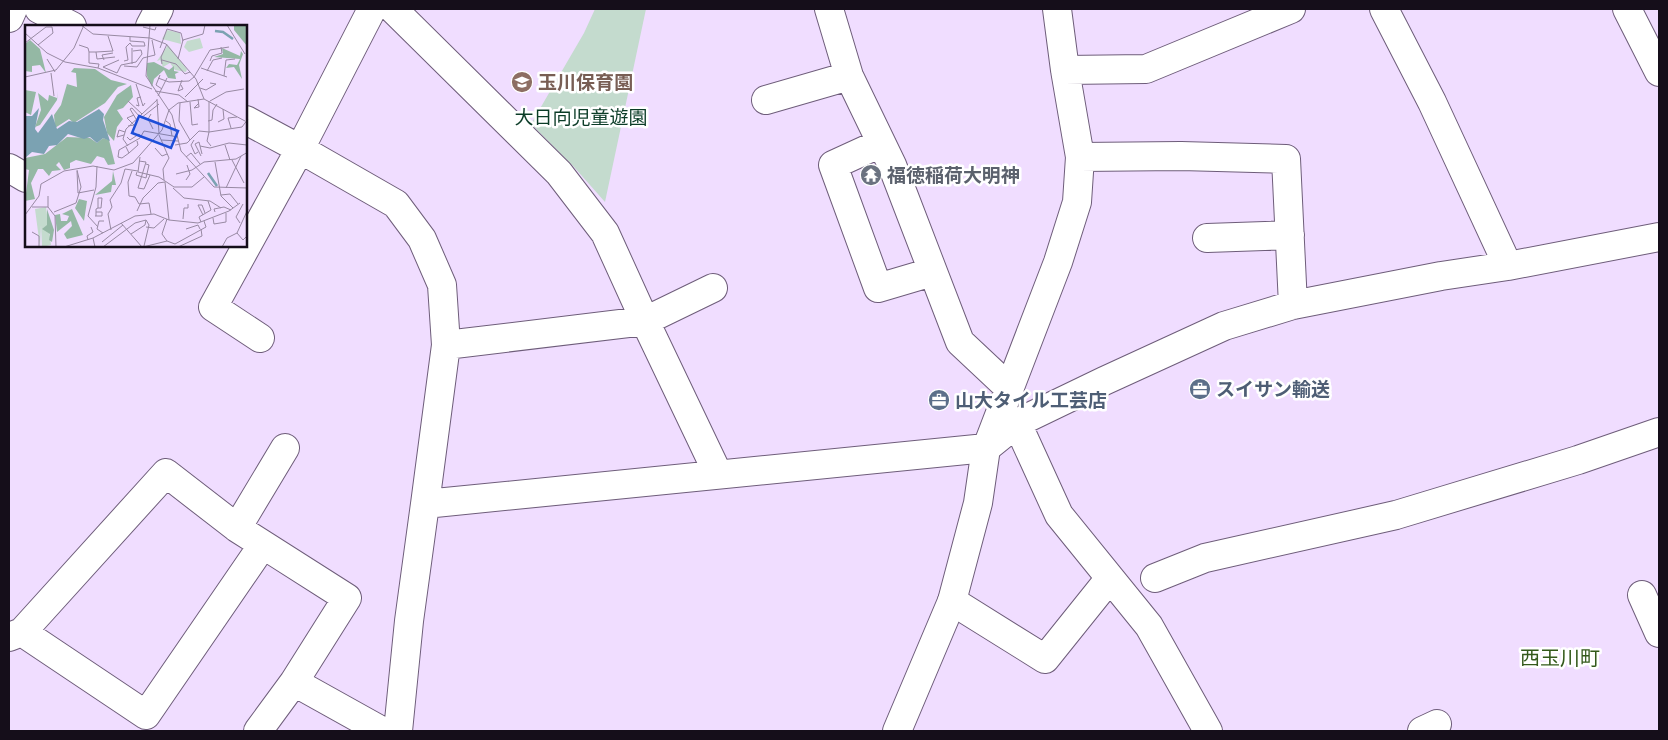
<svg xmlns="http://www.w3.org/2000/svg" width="1668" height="740" font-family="Jost,'Noto Sans JP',sans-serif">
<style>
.green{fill:#c4dbce}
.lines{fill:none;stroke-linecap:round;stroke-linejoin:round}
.minor-casing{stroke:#6e5d7a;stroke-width:30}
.tertiary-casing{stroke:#6e5d7a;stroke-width:30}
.minor{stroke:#fff;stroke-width:28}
.tertiary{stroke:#fff;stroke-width:28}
.labels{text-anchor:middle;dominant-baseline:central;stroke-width:5;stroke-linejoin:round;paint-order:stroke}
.education-label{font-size:19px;font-weight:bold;fill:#785e54;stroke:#fff;text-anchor:start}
.park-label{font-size:19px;fill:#0b3c27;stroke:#fff}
.worship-label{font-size:19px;font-weight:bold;fill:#5b616d;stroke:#fff;text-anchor:start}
.service-label{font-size:19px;font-weight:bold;fill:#4e5e75;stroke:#fff;text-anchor:start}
.neighbourhood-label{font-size:20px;fill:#33591b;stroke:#fff}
.inset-river{fill:none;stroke:#7ba2b2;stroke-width:2.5}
.inset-road{fill:none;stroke:#988aa3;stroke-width:1}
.view{fill:#1d4ed8;fill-opacity:0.15;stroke:#1d4ed8;stroke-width:2.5}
.inset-edge{fill:none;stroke:#150e1a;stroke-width:2.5}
</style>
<rect width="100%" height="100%" fill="#f0ddff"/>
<path class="green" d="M595,9H646L605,202L574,167L531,124L584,33Z"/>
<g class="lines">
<g class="minor-casing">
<path id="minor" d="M39,9L72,26
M393,9L559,173L605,233L645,321L713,288
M829,9L849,76L892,165L960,342L1009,388
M1384,9L1432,102L1508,266
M9,18L13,9
M150,26L159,9
M1065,70L1146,69L1291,9
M766,100L849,76
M246,120L300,149L372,9
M881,143L833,165L878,288L932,272
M1080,157L1181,156L1286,159L1293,305
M9,168L26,178
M1207,238L1290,235
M260,338L213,307L300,149L396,204L422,239L442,285L446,345
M1017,423L1059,515L1149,626L1208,731
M987,447L1058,262L1077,202L1080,157L1065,70L1057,9
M425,504L446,345L645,321L718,474
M237,528L285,448
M1155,578L1205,558L1396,515L1578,460L1659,432
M1642,595L1659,633
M952,601L1045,659L1110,578
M22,632L146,715L262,546
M9,637L22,632L166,473L237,528L347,598L294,682
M258,731L294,682L382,731
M398,731L409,621L425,504L986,448L1017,423L1104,381L1224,326L1293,305L1441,276L1508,266L1659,237
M1422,731L1437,724"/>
</g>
<g class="tertiary-casing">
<path id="tertiary" d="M1627,9L1659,72
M897,731L952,601L978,503L986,448"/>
</g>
<use href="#minor" class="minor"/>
<use href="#tertiary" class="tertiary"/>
</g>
<defs>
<g id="school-disc" transform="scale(1.125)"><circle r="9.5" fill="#8d6e63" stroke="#fff"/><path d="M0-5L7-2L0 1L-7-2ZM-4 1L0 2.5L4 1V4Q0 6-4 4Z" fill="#fff"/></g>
<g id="temple-disc" transform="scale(1.125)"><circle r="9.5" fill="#6b7280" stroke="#fff"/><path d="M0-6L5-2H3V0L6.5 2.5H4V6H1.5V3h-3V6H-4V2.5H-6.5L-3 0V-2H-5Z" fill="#fff"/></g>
<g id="office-disc" transform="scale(1.125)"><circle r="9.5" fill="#5c6f8a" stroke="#fff"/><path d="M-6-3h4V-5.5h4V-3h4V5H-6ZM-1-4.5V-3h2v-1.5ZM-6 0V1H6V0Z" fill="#fff"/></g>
</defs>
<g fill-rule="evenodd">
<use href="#school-disc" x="522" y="82"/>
<use href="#temple-disc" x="871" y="175"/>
<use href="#office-disc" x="1200" y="389"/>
<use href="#office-disc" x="939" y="400"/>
</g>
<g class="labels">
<g class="education-label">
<text x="538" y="82">玉川保育園</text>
</g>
<g class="park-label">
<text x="581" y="117">大日向児童遊園</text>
</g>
<g class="worship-label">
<text x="887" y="175">福徳稲荷大明神</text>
</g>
<g class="service-label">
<text x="1216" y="389">スイサン輸送</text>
<text x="955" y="400">山大タイル工芸店</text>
</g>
<g class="neighbourhood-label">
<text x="1560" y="658">西玉川町</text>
</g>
</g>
<g transform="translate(25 25)">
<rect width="222" height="222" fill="#f0ddff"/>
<path d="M142,5L155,8L156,19L137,14ZM175,13L178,23L164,27L159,22L162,16ZM143,20L162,44L161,47L150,45L145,38L138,42L135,35L132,36ZM21,182L26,220L17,222L16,200L15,222L10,184Z" fill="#c4dbce"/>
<path d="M209,0H222V21L209,5ZM5,15L15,24L21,48L15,40L7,41V47L0,46V19ZM197,23L215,31L216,26L218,29L214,40L217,54L209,42L201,43L204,39L212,40L215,34L189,32L198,29ZM129,37L144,45L149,41V46L154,47L150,49L151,54L143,53L139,45L129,54L127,62L122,51V38ZM49,43L70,44L86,55L102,59L93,62L80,78L49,98L44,94L30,103L29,90L36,80L42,59L52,62L51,48L46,47ZM106,60L108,72L98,83L92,85L98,94L92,102L89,116L82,108L79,92L92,70ZM0,65L11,67L6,90L0,87ZM33,66L32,75L15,100L10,102L16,85L13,68L23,76L24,70L32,73ZM42,112L65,113L72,118L78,113L84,115L90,139L83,140L79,133L72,131L66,139L51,135L45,138V143L39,145L34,137L31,140L36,145L27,146L24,151L18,144H13L6,158L10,174L0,176L4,145L0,144V133L20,129ZM88,146L91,160H87L86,167L70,170L87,156ZM54,174L62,176L59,196L50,183ZM22,184L29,205L27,217L24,215L25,209L17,204L22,200ZM47,184L58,210L42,214L39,209L47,201L46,196L32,207L30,190L35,189L36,196H42L44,191L37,189Z" fill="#94b8a4"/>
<path d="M14,83L10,104L13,108L27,89L32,104L44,96L52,97L74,84L79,89L78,95L85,116L78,113L72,118L65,112L59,114L43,109L32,120L24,121L19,129L7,127L0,133L1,91H7Z" fill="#7ba2b2"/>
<path class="inset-river" d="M190,6L198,7L208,14M183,148L192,161"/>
<path class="inset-road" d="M56,0L68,9L125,13L141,19L171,54L179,74M125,0L121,51L147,90L156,126L189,162L223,163M202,0L220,29M118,2L130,5L131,2M0,8L22,28L40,37L73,43L127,64M83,11L88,26L71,27L72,34L90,32M0,18L21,2H27L28,8L13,20M54,20L63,23L64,27H71M135,23L142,4L156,8L158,16M64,27V38L74,39L73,43M22,34L30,47M153,34L158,15L178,9L180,0M79,35L77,30L88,28M94,35L78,42L92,48L96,40L111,37L117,29L116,25L108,26M137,35L151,39L160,49L165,47M99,36L103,35L101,22L105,18L107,21H120L119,17L105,16V12M185,36L187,31L197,28L196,22M107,39V23M137,39L136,32L142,19M99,41L112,42L118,33L130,30L127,15M176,43L202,52M182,46L188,35L197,33M26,48L29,71M135,50L131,60L137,64M199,51L201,35L210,34M0,52L31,45L49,23L59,0M169,52L185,25L204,22M133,53L144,57L164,56L169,52M111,59L118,81L120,78M156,60L158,64L153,66L157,55M175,63L181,65L191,59L185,58M130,66L154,70L163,77M133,71L142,53M160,72L178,54M132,74L134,109M173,74L174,82L169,83L174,78M103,76L117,89M185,76L201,67L219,64M165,77L167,100L173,99M155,78L154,96L165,115M111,80L114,81L112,73L116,72M126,89L123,94L128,104M116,93L134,79M111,94L105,84L107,83L114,91M141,96L145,99L147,111M183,96L187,95L188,85L192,79M193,97L199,94L198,84M103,101L109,100L102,93L109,90M206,103L203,93L212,92M99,110L92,112L94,105L100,107M134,110L144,133L138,144L139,155M102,112L105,115L114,109L116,112M136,115L153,116M169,115L166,120L170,129L173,127M150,120L162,118L174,106L184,107V76M200,120L205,135M103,121L98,114L101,104L132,75M175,121L185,123L204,118L222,120V127M186,121L182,116L184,107L217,102L223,94M130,123L137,131L142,129M94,125L115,113L119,106L153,112M94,125L93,132L97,133L104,128L101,122M104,128L113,120L112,116M176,131L170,119L174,117L177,129M115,132L113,147L134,152L149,162H167L179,152M161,132L166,128L175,139M207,135L219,158M114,136L121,137L113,163L119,164L125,150M190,137L196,171L208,183M72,141L71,162L63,191L73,202M52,146L53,168M107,146L103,157L104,171L110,172L114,179M112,147L111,150L121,153L124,140L121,139M151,149L167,145L179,137L211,134L223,127M161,155L165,149L162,140M140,157L144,195M148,163L159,173L185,176L196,183M201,163L216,131M53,168L69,165M196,170L205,169L213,179M23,171V182L30,191L31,222M114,179L124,178L126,189M7,182H23M112,186L118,173L133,158L140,157M29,187L51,178L56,162L52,145M190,187L189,184L199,182L206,185M0,190L14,171L16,159L39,146L68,141L89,145L108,138L137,105L144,85L153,78L179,74L220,96M178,190L173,180H177L180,188M70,191H77V187H71M71,191V184L73,183H76L77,173H73V183M188,193L189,199L201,197V188M142,194L137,209L142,216L150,219L181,202L179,196M158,194L159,183H163V179M176,197L174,192L186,185L183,176M96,198L117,222M215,198L211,192L218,179M121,202L129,203L139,194M161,204L173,200L175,204M86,205L83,189L87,182L85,175L96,158L100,144L113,146M7,207L14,211V222M78,208L72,204L74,196H79M212,208L218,215L223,210M63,215L62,211L68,207L66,202M77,217L98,200M119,221L124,200L121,195M39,222L68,213M70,222L68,213L110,191L129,189L144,195L173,198L204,186L215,178M78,222L110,198L121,195L120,200L106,209M118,222L142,216M153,222L177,211L176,204M197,222L202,213L212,208L223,184"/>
<path class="view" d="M114,91L153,106L146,123L107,108Z"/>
<rect width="222" height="222" class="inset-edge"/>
</g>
<rect width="1668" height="740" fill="none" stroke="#150e1a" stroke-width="20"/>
</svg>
